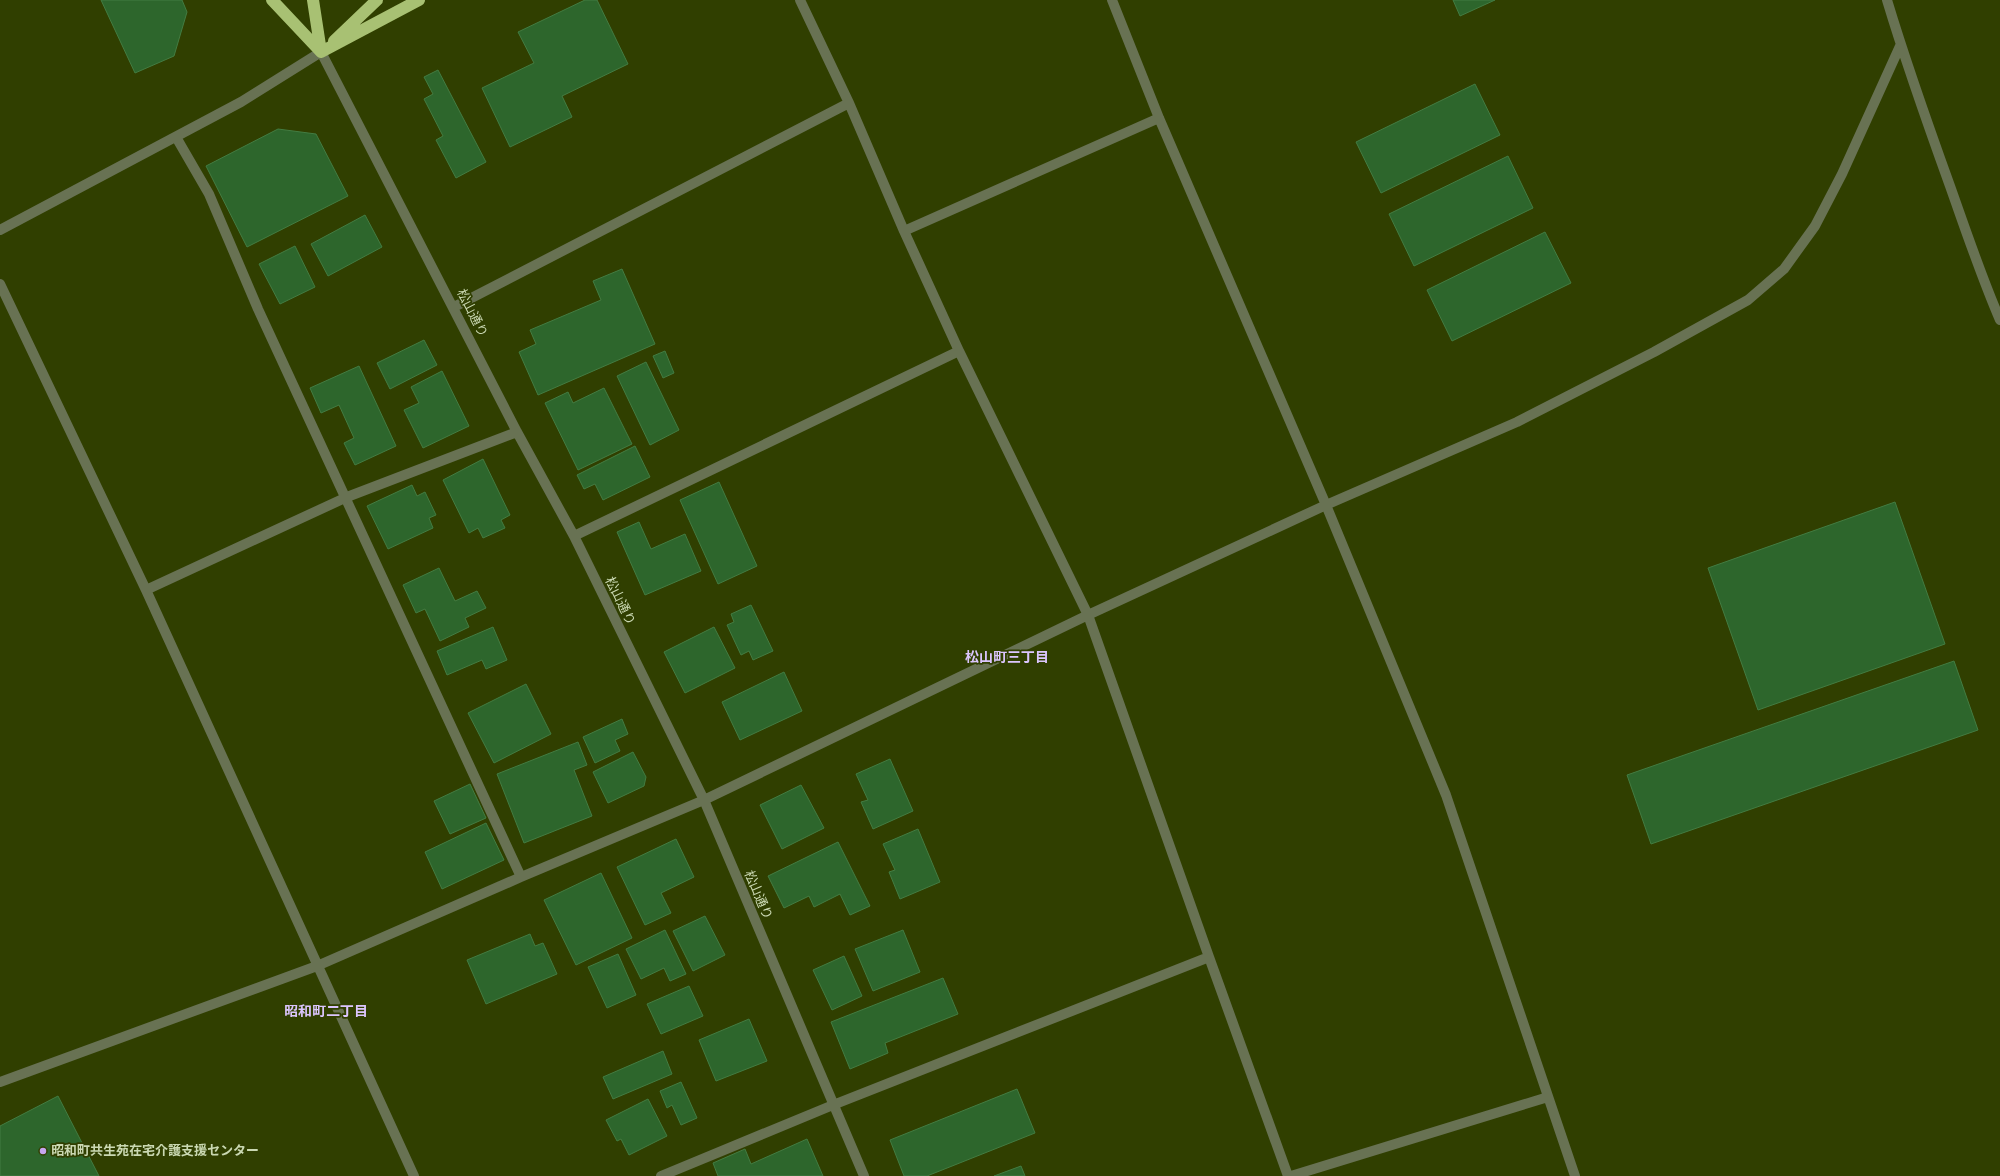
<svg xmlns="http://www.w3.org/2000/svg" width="2000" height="1176" font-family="Spectral,'Noto Sans JP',serif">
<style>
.building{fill:#2d662c;stroke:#437c42}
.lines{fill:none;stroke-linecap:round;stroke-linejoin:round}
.minor{stroke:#687253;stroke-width:10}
.highway{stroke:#a8c173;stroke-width:12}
.poi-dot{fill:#c6a6f0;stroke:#303f00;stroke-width:1.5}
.labels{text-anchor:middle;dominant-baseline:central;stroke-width:3.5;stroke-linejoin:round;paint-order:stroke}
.street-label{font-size:13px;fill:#cad8b2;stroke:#303f00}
.poi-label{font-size:13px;font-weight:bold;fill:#cad8b2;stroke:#303f00;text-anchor:start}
.neighbourhood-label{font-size:14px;font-weight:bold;fill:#dbc5fd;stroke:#303f00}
</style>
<rect width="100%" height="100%" fill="#303f00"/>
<path class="building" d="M101,0H182L187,12L174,56L135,73Z
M585,0H597L628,64L562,96L572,117L510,147L482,88L534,63L518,32Z
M1453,0H1495L1460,16Z
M438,70L486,162L456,178L436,140L443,136L424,99L433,94L424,77Z
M1475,84L1500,135L1381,193L1356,142Z
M278,129L316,134L348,196L247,247L206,166Z
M1508,156L1533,208L1414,266L1389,214Z
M365,215L382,247L328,276L311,244Z
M1545,232L1571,283L1452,341L1427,290Z
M295,246L315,287L280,304L259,264Z
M622,269L655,344L538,395L519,352L536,344L530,330L601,300L593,281Z
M424,340L437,365L390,389L377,363Z
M665,351L674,373L663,378L653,356Z
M646,362L679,430L650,445L617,376Z
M359,366L396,446L355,465L344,443L354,438L339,405L321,413L310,388Z
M442,371L469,426L423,448L404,410L419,403L411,387Z
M604,388L632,444L578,470L545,403L568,392L573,403Z
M635,446L650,477L603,500L595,484L584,489L577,475Z
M483,459L510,515L501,520L505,528L483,538L478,528L469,533L443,480Z
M719,482L757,566L718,584L680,500Z
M412,485L417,496L425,492L436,515L429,518L433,528L388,549L367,506Z
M1895,502L1945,644L1758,710L1708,568Z
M639,522L651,549L685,534L701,571L645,595L617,532Z
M439,568L455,601L477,591L486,608L465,618L469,627L440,641L425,609L416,613L403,585Z
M751,605L773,651L753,660L749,651L741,655L727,625L734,622L731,614Z
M493,627L507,660L486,669L482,660L447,675L437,651Z
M714,627L735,668L685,693L664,652Z
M1954,661L1978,730L1651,844L1627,775Z
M784,672L802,711L740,740L722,702Z
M526,684L551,734L494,763L468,713Z
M622,719L628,734L615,740L620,751L595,763L583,737Z
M578,742L587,765L574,770L592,816L524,843L497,774Z
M633,752L646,777L644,786L608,803L593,772Z
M890,759L913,811L873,829L861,802L868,800L856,774Z
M470,784L486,818L450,834L434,801Z
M801,785L824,828L782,849L760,805Z
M486,823L504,860L442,889L425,852Z
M918,829L940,882L900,899L889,872L895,870L883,844Z
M676,839L694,877L661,893L671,913L645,925L617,867Z
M838,842L870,906L850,915L840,894L814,907L809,896L784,908L768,876Z
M601,873L632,938L576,965L544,900Z
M705,916L725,955L693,971L673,931Z
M665,930L686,974L670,981L664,968L641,979L626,949Z
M903,930L920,972L873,991L855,949Z
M530,934L535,946L543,943L557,974L486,1004L467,960Z
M618,954L636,995L607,1008L588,967Z
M844,956L862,996L832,1010L813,970Z
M943,978L958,1014L885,1043L888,1053L850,1069L831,1022Z
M689,986L703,1016L661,1034L647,1004Z
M749,1019L767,1061L716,1081L699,1040Z
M663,1051L672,1074L613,1099L603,1077Z
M681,1082L697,1118L681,1125L672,1105L667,1108L660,1091Z
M1017,1089L1035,1133L927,1176H904L890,1140Z
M58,1096L99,1176H0V1126Z
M648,1099L667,1136L629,1155L621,1139L617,1141L606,1120Z
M807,1139L823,1176H718L713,1163L745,1149L751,1164Z
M1021,1166L1025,1176H994Z"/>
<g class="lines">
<path class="minor" d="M800,0L849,103L904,231L959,351L1088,615L1209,957L1288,1176
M1112,0L1159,118L1326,505L1446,795L1575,1176
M1887,0C1906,63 1928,125 1950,186C1966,231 1981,276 2000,320
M176,137L209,194L258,309L521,877
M0,230L241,102L321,52L517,432L574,536L704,800L864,1176
M904,231L1159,118
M0,284L146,590L414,1176
M454,307L849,103
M574,536L959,351
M146,590L347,497L517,432
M0,1082L317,966L521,877L704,800L1088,615L1326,505L1517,422L1654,352L1748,300L1784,269L1815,226L1842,174L1900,46
M661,1176L833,1105L1209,957
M1291,1176L1548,1097"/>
<path class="highway" d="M272,0L321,52
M313,0L321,52
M334,41L377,0
M321,52L419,0"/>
</g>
<circle class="poi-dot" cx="43" cy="1151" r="4"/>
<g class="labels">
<g class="street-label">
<text transform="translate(472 313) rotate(63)">松山通り</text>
<text transform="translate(620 601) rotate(64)">松山通り</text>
<text transform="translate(758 895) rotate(67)">松山通り</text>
</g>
<g class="poi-label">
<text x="51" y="1151">昭和町共生苑在宅介護支援センター</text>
</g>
<g class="neighbourhood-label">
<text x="1007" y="657">松山町三丁目</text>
<text x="326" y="1011">昭和町二丁目</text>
</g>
</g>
</svg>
